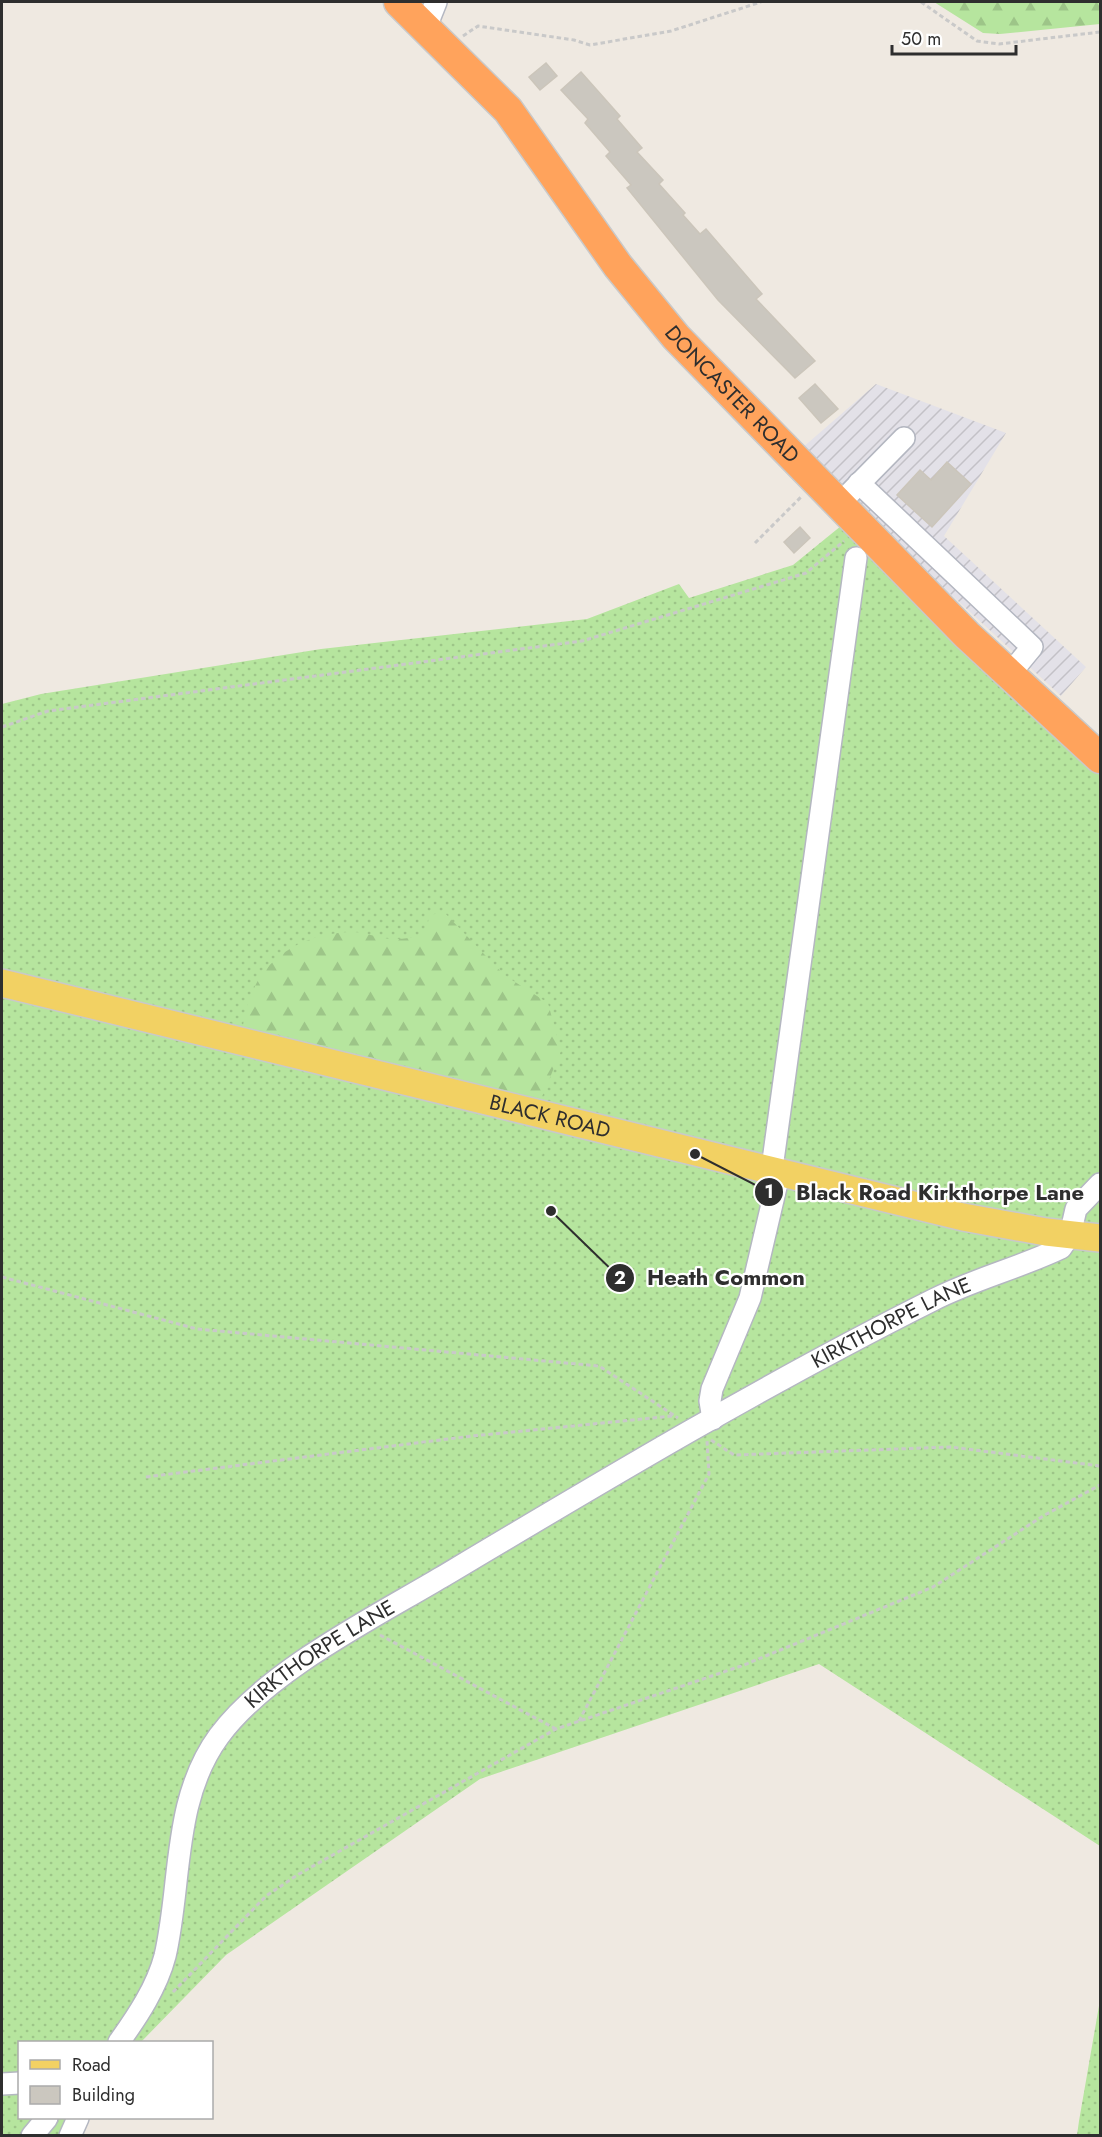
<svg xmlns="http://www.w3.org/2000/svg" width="1102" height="2137" font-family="Jost,sans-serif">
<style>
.industrial{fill:url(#industrial-furrows)}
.grass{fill:url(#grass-dots)}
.forest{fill:url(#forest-firs)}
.building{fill:#cbc7bf;stroke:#cbc5ba;stroke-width:1.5}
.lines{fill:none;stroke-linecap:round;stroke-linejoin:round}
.minor-casing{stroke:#b4b7c1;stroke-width:24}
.major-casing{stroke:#c9c9c9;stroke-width:30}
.highway-casing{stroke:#c9c9c9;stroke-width:33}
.path{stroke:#c9c9c9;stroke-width:3;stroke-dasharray:4.5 3;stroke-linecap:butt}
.minor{stroke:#fff;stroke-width:21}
.major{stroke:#f2d163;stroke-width:27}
.highway{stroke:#ffa35c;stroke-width:30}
.labels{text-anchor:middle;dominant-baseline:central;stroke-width:4.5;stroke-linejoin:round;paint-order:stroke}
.street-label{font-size:21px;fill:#2e2e2e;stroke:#fff}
.leader{fill:none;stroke:#2e2e2e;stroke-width:2}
.callout-dot{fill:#2e2e2e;stroke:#fff;stroke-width:2}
.mark-label{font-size:18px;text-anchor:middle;font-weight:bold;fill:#fff}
.callout-label{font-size:22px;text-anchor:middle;font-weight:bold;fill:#2e2e2e;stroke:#fff;stroke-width:4.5;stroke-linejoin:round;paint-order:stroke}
</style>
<defs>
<pattern id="industrial-furrows" width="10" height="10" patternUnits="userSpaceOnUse" patternTransform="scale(1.5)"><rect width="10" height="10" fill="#e3e1e8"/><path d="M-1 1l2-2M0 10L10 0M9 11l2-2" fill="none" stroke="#c3c1c7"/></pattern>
<pattern id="grass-dots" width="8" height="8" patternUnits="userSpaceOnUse" patternTransform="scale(1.5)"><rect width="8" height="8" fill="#b6e59e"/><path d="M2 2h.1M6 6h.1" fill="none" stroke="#9dc588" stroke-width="1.8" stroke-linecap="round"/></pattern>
<pattern id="forest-firs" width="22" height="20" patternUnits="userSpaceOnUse" patternTransform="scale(1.5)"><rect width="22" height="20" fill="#b6e59e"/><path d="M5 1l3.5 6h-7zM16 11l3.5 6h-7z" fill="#9dc588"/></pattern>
</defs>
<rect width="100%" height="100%" fill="#efe9e1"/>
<path class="industrial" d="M876,384L1006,433L944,536L1086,667L1061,696L919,565L794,455Z"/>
<path class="grass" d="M852,517L1100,758V1846L819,1664L480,1779L226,1955L141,2042H20L19,2079L2,2081V704L41,694L321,649L587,619L679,584L689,598L793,565Z
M1100,2000V2135H1077L1079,2121Z
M19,2089L20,2118H72L64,2135L2,2136V2090Z"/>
<path class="forest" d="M934,2H1100V24L1000,34L983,33Z
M443,911L504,975L548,1003L561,1051L541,1099L243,1026C250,968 291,935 349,932C364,931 379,939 394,939C405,939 416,937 426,935L429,916Z"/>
<path class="building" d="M546,63L557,76L540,90L529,77Z
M581,72L620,116L617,119L642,148L637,152L663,180L659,184L685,213L683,215L700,234L706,229L762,294L756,299L815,361L795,378L718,300L627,188L631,185L606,156L610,152L585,123L588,119L561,90Z
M815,384L838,409L821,423L799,398Z
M947,462L971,484L932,527L897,495L920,470L931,480Z
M800,527L810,538L794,553L784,542Z"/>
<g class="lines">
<g class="minor-casing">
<g id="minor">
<path d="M426,27L436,2"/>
<path d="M859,483L1032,647L1009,675"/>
<path d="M849,494L904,438"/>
<path d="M772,1168L856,558"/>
<path d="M713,1419L710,1401L712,1389L750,1298L780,1170"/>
<path id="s1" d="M119,2042C137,2017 157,1987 165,1956C182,1883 172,1800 219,1736C267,1671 373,1618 442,1577C603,1481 765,1384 933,1300C974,1279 1019,1268 1061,1248L1070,1235L1076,1209L1100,1184"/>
<path d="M2,2084L20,2083"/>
<path d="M32,2136L47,2118"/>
<path d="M70,2136L78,2118"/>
</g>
</g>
<g class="major-casing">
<g id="major">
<path id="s2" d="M2,983L963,1217L1046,1232L1100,1238"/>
</g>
</g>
<g class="highway-casing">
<g id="highway">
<path id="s3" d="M399,2L508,110L618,266L676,337L967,635L1100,758"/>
</g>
</g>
<path class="path" d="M921,2L977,41L999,44L1100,32
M463,36L478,26L574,40L590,45L671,31L761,2
M755,543L802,496
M2,727L48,711L582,641L806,573L844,541
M2,1277L197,1329L599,1366L678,1418
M711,1440L734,1455L951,1447L1100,1466
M146,1477L472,1436L673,1416
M380,1635L556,1729
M579,1721L709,1474L707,1441
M173,1992L266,1896L299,1874L556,1729L744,1665L933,1587L1043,1516L1100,1485"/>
<use href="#minor" class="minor"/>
<use href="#major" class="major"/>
<use href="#highway" class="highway"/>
</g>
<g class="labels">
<g class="street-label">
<text stroke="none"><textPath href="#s3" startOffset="516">DONCASTER ROAD</textPath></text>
<text stroke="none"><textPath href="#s2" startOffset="564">BLACK ROAD</textPath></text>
<text stroke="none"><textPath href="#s1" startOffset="1119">KIRKTHORPE LANE</textPath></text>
<text stroke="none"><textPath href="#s1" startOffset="458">KIRKTHORPE LANE</textPath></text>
</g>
</g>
<path class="leader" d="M695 1154L769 1192M551 1211L620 1278"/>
<g class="callout-dot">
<circle cx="695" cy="1154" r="6"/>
<circle cx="551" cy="1211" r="6"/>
<circle cx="769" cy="1192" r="15"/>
<circle cx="620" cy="1278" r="15"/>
</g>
<g class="mark-label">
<text x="769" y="1198">1</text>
<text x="620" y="1284">2</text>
</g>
<g class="callout-label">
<text x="940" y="1200">Black Road Kirkthorpe Lane</text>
<text x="726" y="1285">Heath Common</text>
</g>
<rect width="1102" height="2137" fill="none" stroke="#2e2e2e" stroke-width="6"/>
<rect x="18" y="2041" width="195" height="78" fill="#ffffff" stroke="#ababab" stroke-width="1.5"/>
<rect x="30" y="2060" width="30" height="9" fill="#f2d163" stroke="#ababab" stroke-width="1.5"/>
<text x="72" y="2071" font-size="18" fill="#2e2e2e">Road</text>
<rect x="30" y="2086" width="30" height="18" fill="#cbc7bf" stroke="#ababab" stroke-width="1.5"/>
<text x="72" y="2101" font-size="18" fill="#2e2e2e">Building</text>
<path d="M892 45v9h124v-9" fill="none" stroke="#2e2e2e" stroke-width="3"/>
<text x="901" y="45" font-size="18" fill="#2e2e2e" stroke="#ffffff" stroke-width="4.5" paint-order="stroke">50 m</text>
</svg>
